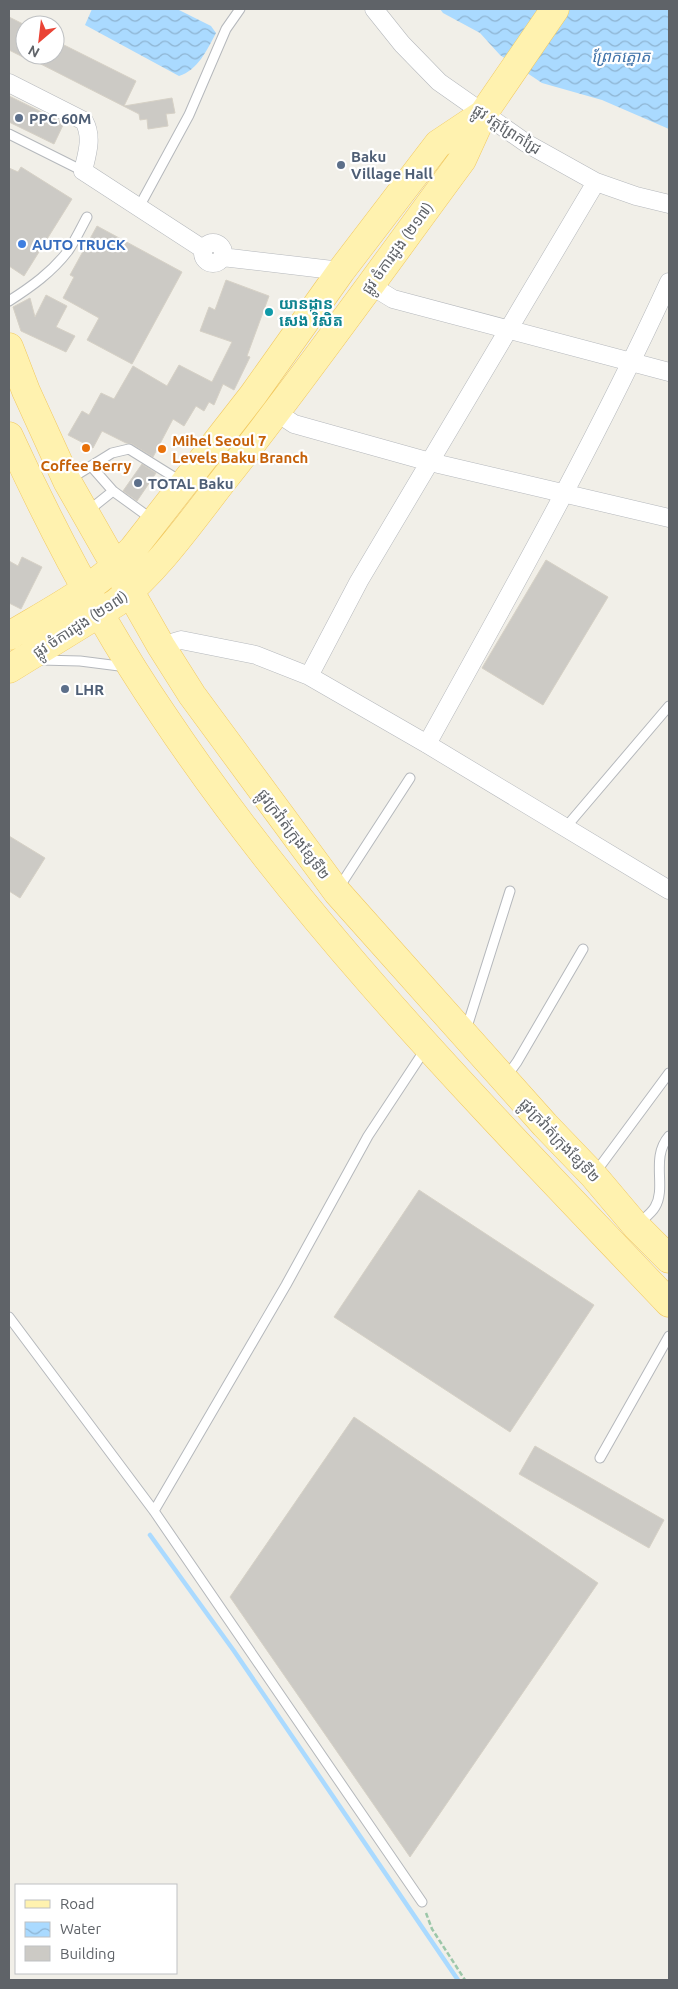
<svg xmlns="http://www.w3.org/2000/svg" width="678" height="1989" font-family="Ubuntu,'Noto Sans Khmer',sans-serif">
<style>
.water{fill:url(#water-waves)}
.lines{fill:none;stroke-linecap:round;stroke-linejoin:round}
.stream{stroke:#aadaff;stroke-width:4.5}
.building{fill:#cccac5;stroke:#d6d1c6}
.service-casing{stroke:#b5b8bc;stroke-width:11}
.minor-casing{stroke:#b5b8bc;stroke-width:19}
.primary-casing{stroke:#f2c960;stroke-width:29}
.path{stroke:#9cc7a9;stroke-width:2.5;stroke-dasharray:5 2.5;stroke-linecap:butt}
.service{stroke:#fff;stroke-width:9}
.minor{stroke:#fff;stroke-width:18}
.primary{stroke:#fff2af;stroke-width:28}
.service-dot{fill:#5c6f8a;stroke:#fff;stroke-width:2}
.shop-dot{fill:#3f7fe0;stroke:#fff;stroke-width:2}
.culture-dot{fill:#0f9aa8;stroke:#fff;stroke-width:2}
.food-dot{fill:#e8710a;stroke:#fff;stroke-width:2}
.labels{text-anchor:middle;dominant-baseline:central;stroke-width:4.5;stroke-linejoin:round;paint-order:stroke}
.service-label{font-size:15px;font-weight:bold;fill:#4e5e75;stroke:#fff;text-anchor:start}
.street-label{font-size:15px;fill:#5f6368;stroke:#fff}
.shop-label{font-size:15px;font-weight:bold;fill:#366cbe;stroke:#fff;text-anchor:start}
.culture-label{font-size:15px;font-weight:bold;fill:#0d838f;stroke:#fff;text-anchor:start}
.food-label{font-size:15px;font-weight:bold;fill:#c56008;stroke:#fff;text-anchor:start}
.water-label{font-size:16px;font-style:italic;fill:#4174aa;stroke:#fff}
</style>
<defs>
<pattern id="water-waves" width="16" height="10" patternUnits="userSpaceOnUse" patternTransform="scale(1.25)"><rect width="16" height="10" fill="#aadaff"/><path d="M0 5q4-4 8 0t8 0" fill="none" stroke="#8eb4d2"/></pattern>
</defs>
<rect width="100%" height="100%" fill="#f1efe8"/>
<path class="water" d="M92,9H177L211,26L216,33C207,50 198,70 179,76L85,25Z
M440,9H669V129L602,100L542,83L500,55L480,33L443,13Z"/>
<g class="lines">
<path class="stream" d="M150,1535L234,1651L458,1980"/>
</g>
<path class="building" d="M9,17L25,25V55H56L62,44L136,81L124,106L172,98L175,113L166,114L168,126L148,129L147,119L140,120L139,114L25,56V58L9,50Z
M9,96L64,123L54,144L9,122Z
M21,167L72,199L24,276L9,266V168L18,172Z
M97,226L182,272L132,364L87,340L99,318L63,298L74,277L70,275Z
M226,280L269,296L247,356L250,357L234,390L223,384L214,405L209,402L204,411L196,406L184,426L173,419L153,457L132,444L126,443L102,431L93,448L68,435L82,411L89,415L101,393L114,399L133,366L167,386L179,365L212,382L232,342L200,331L209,307L215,310Z
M46,295L67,306L56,327L75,336L66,352L21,331L13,307L30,298L35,317Z
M142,464L156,473L137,501L123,491Z
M22,557L42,567L21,609L9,603V561L18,566Z
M546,560L608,597L543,705L482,668Z
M9,836L45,858L20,898L9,891Z
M419,1190L594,1305L510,1432L334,1317Z
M354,1417L598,1583L410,1857L230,1597Z
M535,1446L664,1520L649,1548L519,1474Z"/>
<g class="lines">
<g class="service-casing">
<path id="service" d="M9,134L83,171
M139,207L189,115L226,29L240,9
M9,301C31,287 52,272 68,251C75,241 81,228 87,217
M91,466L113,491L153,520
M70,479L112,453L129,449L182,482
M88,511L113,491
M40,660L80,661L127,667
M566,827L669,706
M338,889L410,778
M466,1030L510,891
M506,1077L517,1062L583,949
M595,1173L669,1073
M638,1224C643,1219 651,1214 655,1207C667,1187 650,1158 669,1136
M9,1317L154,1511L422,1902
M600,1458L669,1336
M154,1511L286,1285L368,1136L426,1048"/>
</g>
<g class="minor-casing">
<path id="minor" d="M374,9L402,44L439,82L526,143L596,182L636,196L669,204
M9,83L84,121C93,137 87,154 83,171L203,249
M203 253a10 10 0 1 1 20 0a10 10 0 1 1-20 0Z
M222,257L341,271
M370,285L393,299L669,372
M276,412L294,424L430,462L669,518
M161,646L181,640L256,655L309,676L427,744L669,890
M309,676L359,581L596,182
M427,744C511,592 596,441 669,282"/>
</g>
<g class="primary-casing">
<path id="primary" d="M9,347L26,391L67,481L161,646L192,695L337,892L545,1125L593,1175L636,1226L669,1259
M9,436C53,532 103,627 163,715C307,931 492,1116 669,1303
M9,636C52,610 98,587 133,549L253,395L341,271L438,144L483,114
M9,669L116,603C162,566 196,514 233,468C312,367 386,263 462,160L483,114L555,9"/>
</g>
<path class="path" d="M426,1913L432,1929L465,1980"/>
<use href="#service" class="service"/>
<use href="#minor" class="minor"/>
<use href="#primary" class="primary"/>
</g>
<g class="service-dot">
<circle cx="19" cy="118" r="5"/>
<circle cx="341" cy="165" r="5"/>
<circle cx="138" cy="483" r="5"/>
<circle cx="65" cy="689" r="5"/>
</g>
<circle class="shop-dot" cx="22" cy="244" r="5"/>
<circle class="culture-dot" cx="269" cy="312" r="5"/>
<g class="food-dot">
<circle cx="86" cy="448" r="5"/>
<circle cx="162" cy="449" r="5"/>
</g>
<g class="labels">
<g class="service-label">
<text x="29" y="118">PPC 60M</text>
<text x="351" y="156">Baku<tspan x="351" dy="17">Village Hall</tspan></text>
<text x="148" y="483">TOTAL Baku</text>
<text x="75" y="689">LHR</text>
</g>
<g class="street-label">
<text transform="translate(507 129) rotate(33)">ផ្លូវ វត្តព្រែកជ្រៃ</text>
<text transform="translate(397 248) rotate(-54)">ផ្លូវ ចំការដូង (២១៧)</text>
<text transform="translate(80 624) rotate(-33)">ផ្លូវ ចំការដូង (២១៧)</text>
<text transform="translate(294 834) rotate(53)">ផ្លូវក្រវ៉ាត់ក្រុងខ្សែទី២</text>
<text transform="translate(560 1140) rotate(47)">ផ្លូវក្រវ៉ាត់ក្រុងខ្សែទី២</text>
</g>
<g class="shop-label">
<text x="32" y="244">AUTO TRUCK</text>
</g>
<g class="culture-label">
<text x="279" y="303">យានដ្ឋាន<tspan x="279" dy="17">សេង វិសិត</tspan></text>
</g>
<g class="food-label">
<text x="172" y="440">Mihel Seoul 7<tspan x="172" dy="17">Levels Baku Branch</tspan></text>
<text x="86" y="465" text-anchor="middle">Coffee Berry</text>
</g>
<g class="water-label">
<text x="621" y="56">ព្រែកត្នោត</text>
</g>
</g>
<rect width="678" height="1989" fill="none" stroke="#5f6368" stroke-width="20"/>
<rect x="15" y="1884" width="162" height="90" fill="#ffffff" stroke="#bfc1c3"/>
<rect x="25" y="1900" width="25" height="8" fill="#fff2af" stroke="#bfc1c3"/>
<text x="60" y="1909" font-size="15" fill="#5f6368">Road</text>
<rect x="25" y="1922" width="25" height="15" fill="url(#water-waves)" stroke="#bfc1c3"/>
<text x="60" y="1934" font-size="15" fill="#5f6368">Water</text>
<rect x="25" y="1946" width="25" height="15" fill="#cccac5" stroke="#bfc1c3"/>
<text x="60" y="1959" font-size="15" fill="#5f6368">Building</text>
<g transform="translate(40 40) rotate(208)"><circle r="24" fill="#ffffff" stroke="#bfc1c3"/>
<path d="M0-4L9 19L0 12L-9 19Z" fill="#ea4335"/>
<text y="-8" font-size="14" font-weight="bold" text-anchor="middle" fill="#5f6368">N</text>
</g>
</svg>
